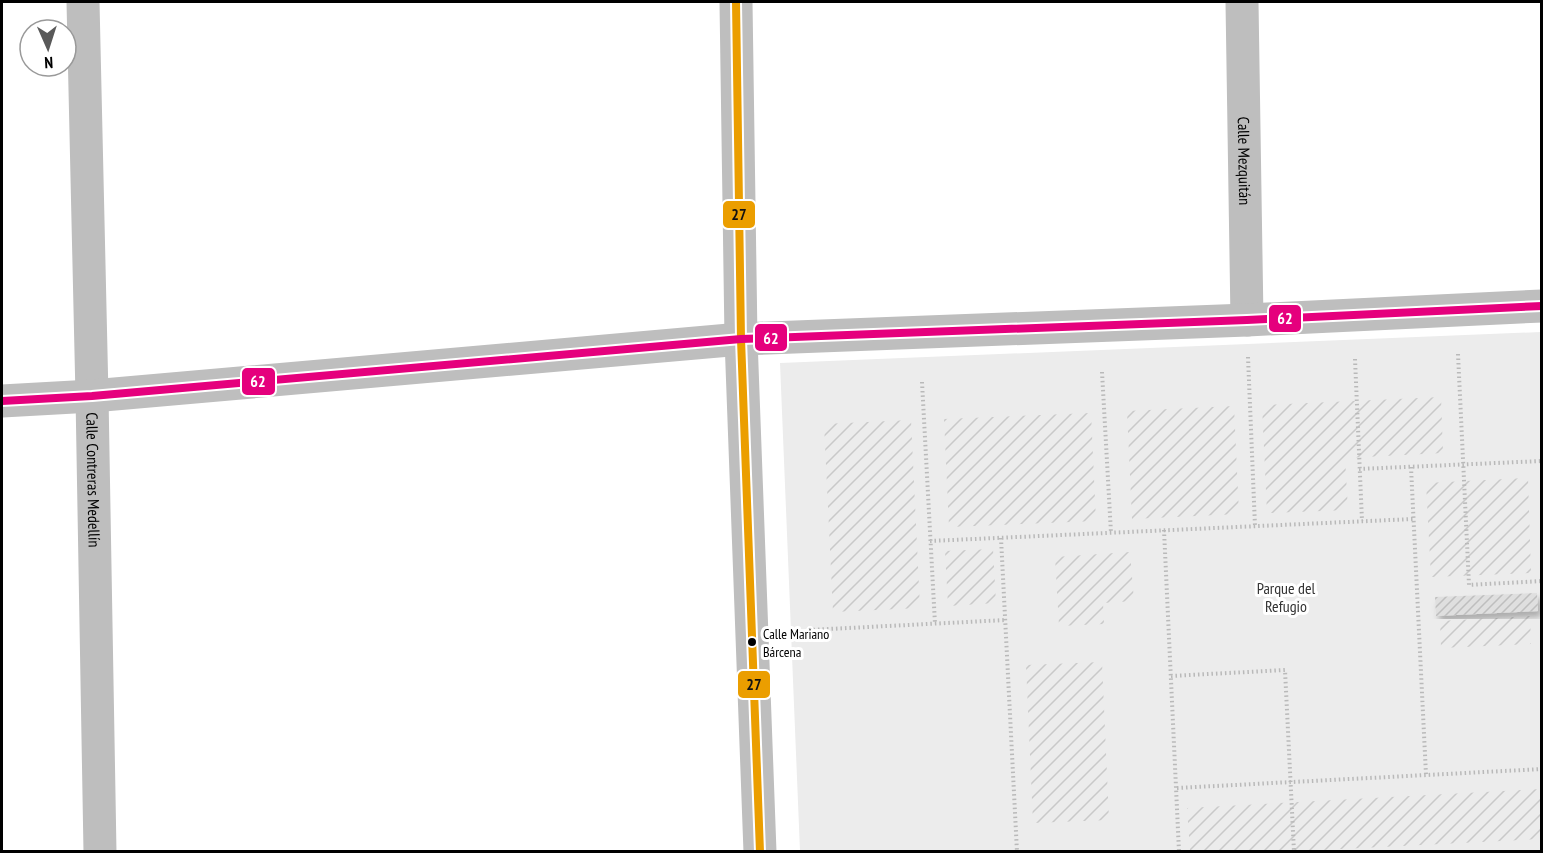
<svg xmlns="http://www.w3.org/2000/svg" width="1543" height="853" font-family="'PT Sans Narrow',sans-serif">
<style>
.park{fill:#ececec}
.garden{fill:url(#garden-furrows)}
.building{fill:url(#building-hatch);filter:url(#shadow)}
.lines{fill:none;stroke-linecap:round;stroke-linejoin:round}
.path{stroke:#b9b9b9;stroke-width:4;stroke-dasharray:1.5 3;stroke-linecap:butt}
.street{stroke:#bebebe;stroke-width:33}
.bus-1-casing{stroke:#fff;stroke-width:12}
.bus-2-casing{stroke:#fff;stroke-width:12}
.bus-1{stroke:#eb9e00;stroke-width:8}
.bus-2{stroke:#e5007d;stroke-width:8}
.bus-dot{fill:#000;stroke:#fff;stroke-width:2}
.labels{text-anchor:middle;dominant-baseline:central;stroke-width:6;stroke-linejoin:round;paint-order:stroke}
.bus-label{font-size:14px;fill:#000;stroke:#fff;text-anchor:start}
.street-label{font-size:16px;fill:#000;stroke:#fff}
.park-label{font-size:16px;fill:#333;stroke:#fff}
.line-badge{stroke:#fff;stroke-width:2}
.badge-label{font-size:16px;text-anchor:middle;font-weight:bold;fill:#fff}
.pale-badge-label{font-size:16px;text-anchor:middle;font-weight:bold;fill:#111}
</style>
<defs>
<pattern id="garden-furrows" width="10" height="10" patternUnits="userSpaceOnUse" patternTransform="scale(1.5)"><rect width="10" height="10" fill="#ececec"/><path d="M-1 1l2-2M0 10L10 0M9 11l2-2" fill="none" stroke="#c9c9c9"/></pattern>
<pattern id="building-hatch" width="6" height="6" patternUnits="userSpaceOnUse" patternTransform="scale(1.5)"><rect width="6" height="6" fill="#dfdfdf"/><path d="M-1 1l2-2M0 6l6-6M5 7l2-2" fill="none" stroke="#bebebe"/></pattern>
<filter id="shadow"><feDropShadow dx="3.5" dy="6" stdDeviation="3" flood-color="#0004"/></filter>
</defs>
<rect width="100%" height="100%" fill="#fff"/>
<path class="park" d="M1541,332V851H800L780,363Z"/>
<path class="garden" d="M1441,397L1443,453L1345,458L1348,510L1267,513L1262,405Z
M1234,406L1239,514L1132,519L1127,411Z
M1091,413L1096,521L949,527L944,419Z
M911,420L920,608L833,612L824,424Z
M1528,478L1531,573L1431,577L1426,483Z
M993,549L996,603L948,606L945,551Z
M1130,552L1134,601L1103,603L1104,624L1059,626L1055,557Z
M1530,616L1531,644L1441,648L1440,621Z
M1102,662L1109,820L1033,823L1026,665Z
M1541,789V839L1302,851H1190L1187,808Z"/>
<path class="building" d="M1537,593L1538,611L1436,616L1435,597Z"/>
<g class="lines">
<path class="path" d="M1458,354L1469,585L1542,581
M1248,357L1255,526
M1355,359L1362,521
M1102,372L1111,533
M922,382L935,624
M1411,467L1426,775
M1359,469L1542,461
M1164,530L1179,852
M1001,538L1017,852
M930,541L1413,519
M809,630L1006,620
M1171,676L1285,670L1294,852
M1177,788L1542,769"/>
<g class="street">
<path id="s1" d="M83,2L92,396L100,852"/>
<path d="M736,2L741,339L760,852"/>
<path id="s2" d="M1242,2L1247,320"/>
<path d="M2,401L92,396L741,339L1247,320L1542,306"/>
</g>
<g class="bus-1-casing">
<path id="bus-1" d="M736,2L741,339L760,852"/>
</g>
<g class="bus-2-casing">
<path id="bus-2" d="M2,401L92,396L741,339L1247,320L1542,306"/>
</g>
<use href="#bus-1" class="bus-1"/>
<use href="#bus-2" class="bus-2"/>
</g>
<circle class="bus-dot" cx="752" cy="642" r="5"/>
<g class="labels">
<g class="bus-label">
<text x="763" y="634">Calle Mariano<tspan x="763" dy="18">Bárcena</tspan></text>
</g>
<g class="street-label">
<text stroke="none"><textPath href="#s2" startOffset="159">Calle Mezquitán</textPath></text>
<text stroke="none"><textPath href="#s1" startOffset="478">Calle Contreras Medellín</textPath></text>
</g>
<g class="park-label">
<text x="1286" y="588">Parque del<tspan x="1286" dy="18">Refugio</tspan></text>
</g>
</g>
<g class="line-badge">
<rect x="722" y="200" width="34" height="29" rx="6" fill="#eb9e00"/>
<rect x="1268" y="304" width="34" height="29" rx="6" fill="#e5007d"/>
<rect x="754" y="323" width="34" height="29" rx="6" fill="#e5007d"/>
<rect x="241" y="367" width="35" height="29" rx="6" fill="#e5007d"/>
<rect x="737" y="670" width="34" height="29" rx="6" fill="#eb9e00"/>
</g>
<g class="badge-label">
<text x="1285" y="324">62</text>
<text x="771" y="344">62</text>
<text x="258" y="387">62</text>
</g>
<g class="pale-badge-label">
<text x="739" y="220">27</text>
<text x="754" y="690">27</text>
</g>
<rect width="1543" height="853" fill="none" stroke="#000000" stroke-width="6"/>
<g transform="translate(48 48) rotate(177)"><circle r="28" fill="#ffffff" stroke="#999999" stroke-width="1.5"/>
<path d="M0-4.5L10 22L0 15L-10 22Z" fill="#595959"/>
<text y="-9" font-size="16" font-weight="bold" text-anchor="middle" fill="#000000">N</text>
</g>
</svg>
